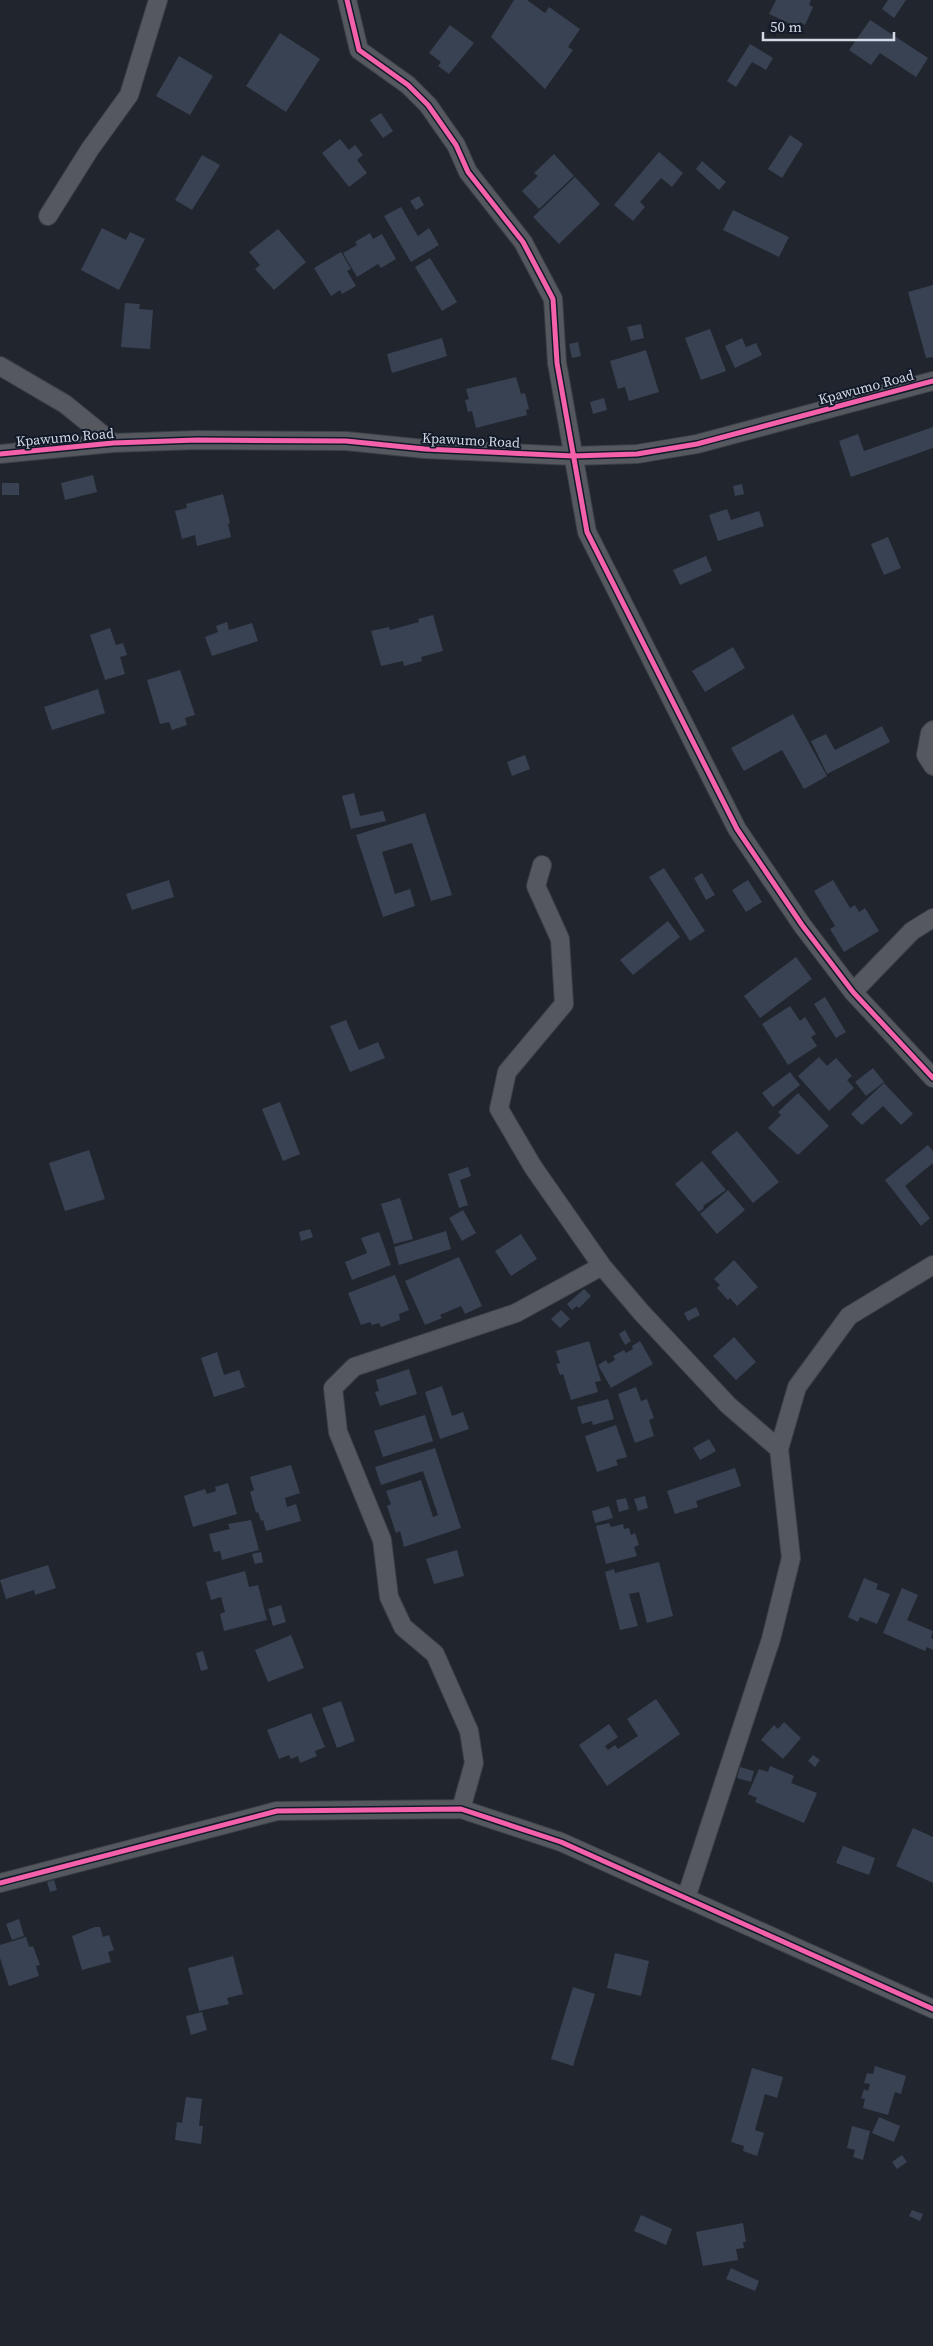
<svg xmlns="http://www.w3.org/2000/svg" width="933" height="2346" font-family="'Source Serif 4',serif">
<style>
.building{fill:#394253}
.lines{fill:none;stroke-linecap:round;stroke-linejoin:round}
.minor-casing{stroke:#3c4047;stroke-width:20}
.minor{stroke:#55595f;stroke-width:18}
.cycleway-casing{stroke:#121a29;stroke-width:8}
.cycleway{stroke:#f560ab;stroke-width:5}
.labels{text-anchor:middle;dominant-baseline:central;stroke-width:4;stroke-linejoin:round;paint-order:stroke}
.street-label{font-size:14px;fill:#d4dae5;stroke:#121a29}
</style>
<rect width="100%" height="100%" fill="#21252e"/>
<path class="building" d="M514,0H527L545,13L549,7L580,29L568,47L573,50L545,89L491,37Z
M776,0H811L809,5L813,7L805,25L800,22L797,27L769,14Z
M888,0H906L894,18L882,9Z
M870,20L928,58L916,77L880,53L871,65L849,50Z
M450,25L474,43L449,74L438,66L441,62L429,53Z
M280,33L320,59L286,112L246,86Z
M750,44L773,58L766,70L752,62L736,87L727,81Z
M179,56L213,76L190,115L156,96Z
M381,113L393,131L383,138L370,120Z
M790,135L803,144L782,178L768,169Z
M340,139L349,150L355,145L363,155L357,160L367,173L349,187L322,153Z
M659,152L683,173L672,187L661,178L640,202L645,207L633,221L614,205Z
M554,154L574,176L539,209L522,191L538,176L534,173Z
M202,155L220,165L192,210L175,200Z
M702,161L726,182L719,190L696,169Z
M575,177L600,204L559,244L533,217Z
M419,196L424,205L416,210L410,201Z
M401,207L418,236L429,228L439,245L411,262L384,216Z
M733,210L789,237L779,257L723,230Z
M102,228L126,240L130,232L145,239L119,290L81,270Z
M278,229L306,262L274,290L255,269L260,265L249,252Z
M370,233L373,239L382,234L396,259L381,268L378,264L357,277L343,253L357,245L355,242Z
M341,252L351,269L347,271L356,286L342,294L340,290L331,296L314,268Z
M430,258L457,302L442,311L415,267Z
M933,285V357L926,358L908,292Z
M125,303L140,304L139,309L153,310L150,349L121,347Z
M641,324L644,338L631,341L627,327Z
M710,329L726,371L701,380L685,338Z
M442,338L447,356L392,373L387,354Z
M742,338L746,347L756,343L762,355L735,368L725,346Z
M578,342L581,356L572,358L569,344Z
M646,350L659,392L629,401L625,387L618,389L610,361Z
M516,377L521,394L525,393L529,409L526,410L527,415L476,428L472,411L468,412L465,400L469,399L466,389Z
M604,398L607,410L593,414L590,402Z
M933,427V448L851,477L839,441L858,434L864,451Z
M93,475L97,492L65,500L61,483Z
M2,483H19V495H2Z
M742,484L744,494L735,496L733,486Z
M223,494L230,523L228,524L231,537L197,546L195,535L182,539L175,511L187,508L186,504Z
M727,509L731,520L759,511L764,526L718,541L709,515Z
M888,537L901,568L884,575L871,544Z
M706,556L712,571L680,585L673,570Z
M433,615L443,651L421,657L422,661L404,666L403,661L381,666L371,631L389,627L390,630L419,622L418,619Z
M227,622L229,630L252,623L258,641L212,656L205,637L218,632L216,626Z
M110,628L116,645L123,643L127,655L120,657L125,674L105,680L90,635Z
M733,647L745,668L705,692L692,671Z
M180,670L195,715L185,718L187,725L172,730L169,722L160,724L147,680Z
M98,689L105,713L52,730L44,707Z
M793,714L827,776L804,789L782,750L744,771L731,748Z
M882,726L890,742L827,774L811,741L826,734L835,750Z
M525,755L530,769L512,776L507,762Z
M354,793L360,816L383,811L386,821L351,829L342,796Z
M425,813L452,895L431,901L412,843L382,852L395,894L410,889L415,906L383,917L356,835Z
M664,868L705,931L690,941L649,877Z
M702,873L715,895L706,900L694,878Z
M169,880L174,897L132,910L126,894Z
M748,880L762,902L746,912L732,890Z
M833,880L850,908L855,905L859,912L865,908L879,931L844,952L830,929L835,926L814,891Z
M668,921L680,937L633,975L620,960Z
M796,957L812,979L760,1018L744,996Z
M825,997L846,1032L836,1038L814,1004Z
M790,1006L800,1021L805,1017L816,1034L811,1037L817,1046L788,1065L762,1024Z
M346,1020L359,1050L378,1042L385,1058L350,1072L330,1026Z
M819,1057L827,1066L836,1058L852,1076L847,1080L854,1088L829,1111L798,1076Z
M873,1068L884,1082L866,1096L855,1082Z
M790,1072L800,1085L773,1107L762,1093Z
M884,1083L913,1114L901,1125L883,1106L862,1125L851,1114Z
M798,1093L829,1126L798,1155L768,1128L781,1115L778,1112Z
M280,1102L300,1154L283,1161L262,1109Z
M737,1131L779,1182L753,1203L711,1152Z
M928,1145L933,1151V1163L905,1186L930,1218L921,1226L885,1180Z
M89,1150L105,1199L65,1211L49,1163Z
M702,1161L726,1190L703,1206L704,1208L699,1212L675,1184Z
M468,1167L471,1176L460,1180L468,1205L459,1208L448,1174Z
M728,1190L745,1210L717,1234L700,1214Z
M400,1198L413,1239L394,1244L381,1204Z
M463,1210L476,1233L462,1241L449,1218Z
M310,1229L313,1237L301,1241L299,1232Z
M446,1231L451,1249L399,1265L394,1247Z
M379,1232L391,1265L352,1280L345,1262L367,1253L361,1238Z
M521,1234L537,1259L511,1276L495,1251Z
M459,1257L482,1306L465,1314L461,1306L440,1315L442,1318L425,1325L405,1281Z
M734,1260L758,1287L737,1306L730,1298L728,1300L717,1288L720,1285L714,1279Z
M395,1275L409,1310L399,1314L400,1320L381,1327L379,1323L372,1325L370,1322L361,1325L348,1293Z
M584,1289L591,1296L579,1308L577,1306L572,1310L567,1304Z
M696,1307L700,1315L688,1321L684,1313Z
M561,1310L570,1319L560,1328L551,1319Z
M625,1330L631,1341L625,1345L619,1334Z
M734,1337L756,1362L736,1380L713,1356Z
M589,1341L601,1381L595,1382L598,1392L571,1400L563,1374L560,1375L556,1364L560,1363L556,1351Z
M640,1341L653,1364L611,1388L598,1365L606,1360L608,1364L615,1360L613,1356L624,1350L626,1353L633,1349L632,1346Z
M217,1352L224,1375L239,1370L245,1387L214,1397L201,1358Z
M409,1369L417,1394L380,1406L375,1392L379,1391L376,1380Z
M442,1386L452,1416L463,1412L469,1429L440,1439L425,1392Z
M636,1387L641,1401L647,1399L654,1418L649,1420L654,1436L635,1443L618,1394Z
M608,1399L614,1419L593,1425L592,1421L582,1424L577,1407Z
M425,1415L433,1441L383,1457L374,1431Z
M616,1425L627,1457L616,1460L618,1465L597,1472L585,1436Z
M709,1439L716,1451L700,1460L693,1448Z
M435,1448L461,1528L404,1547L400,1531L396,1533L387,1506L391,1504L386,1491L421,1480L433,1517L438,1515L423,1471L381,1485L375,1467Z
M291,1465L300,1493L285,1498L287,1507L296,1504L301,1521L266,1531L263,1520L261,1521L258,1512L256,1513L250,1492L254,1490L250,1477Z
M735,1468L741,1486L696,1501L698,1507L675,1514L667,1491Z
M228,1483L237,1514L193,1527L184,1496L205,1489L207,1494L216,1491L215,1487Z
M645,1496L648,1508L638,1511L634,1499Z
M626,1498L629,1509L619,1512L616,1500Z
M609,1506L613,1518L595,1523L592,1511Z
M251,1520L259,1550L222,1560L220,1551L214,1552L209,1534L230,1529L228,1524Z
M609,1523L611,1527L623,1524L624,1529L629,1528L631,1535L635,1533L639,1545L634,1547L637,1556L606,1564L596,1526Z
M457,1550L464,1576L434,1584L426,1559Z
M261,1552L263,1562L255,1564L252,1554Z
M659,1562L673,1616L647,1623L639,1592L629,1594L638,1626L620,1630L605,1572L614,1569L615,1573Z
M48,1565L56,1588L35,1595L34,1590L6,1599L0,1580Z
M245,1571L249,1587L258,1585L267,1620L224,1631L220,1614L225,1612L221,1597L211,1600L206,1582Z
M864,1578L878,1584L876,1589L890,1594L877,1624L860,1617L858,1622L848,1617Z
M902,1588L918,1595L907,1620L933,1631L931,1638L933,1639V1650L927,1647L925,1651L883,1633Z
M281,1605L286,1622L273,1626L268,1609Z
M291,1635L304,1668L268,1682L255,1650Z
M203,1651L208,1669L201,1671L196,1653Z
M656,1699L680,1734L607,1786L579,1745L609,1724L618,1737L605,1746L608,1750L615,1745L618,1749L638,1736L627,1719Z
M341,1701L355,1741L337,1748L322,1708Z
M311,1713L325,1747L315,1751L317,1756L300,1763L298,1756L291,1759L289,1755L279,1759L267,1730Z
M784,1722L801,1738L783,1759L761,1740L774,1725L778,1729Z
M813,1755L820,1760L815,1767L808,1761Z
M770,1766L794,1776L791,1783L817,1793L804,1823L755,1802L757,1798L748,1794L759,1769L768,1772Z
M740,1767L754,1771L751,1782L737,1778Z
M913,1828L933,1837V1883L896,1866Z
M843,1846L875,1858L869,1875L836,1863Z
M54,1880L57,1890L50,1892L47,1882Z
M19,1919L24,1936L12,1940L6,1924Z
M95,1927H100L103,1937L109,1935L114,1950L108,1952L111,1962L82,1970L72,1936Z
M26,1937L29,1947L33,1946L40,1965L36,1966L39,1976L9,1986L0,1958V1945Z
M615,1953L649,1961L641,1996L607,1988Z
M233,1956L243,1994L227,1998L229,2004L199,2011L188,1968Z
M573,1987L595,1994L573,2066L551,2059Z
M202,2012L207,2030L191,2035L186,2016Z
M875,2066L906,2076L901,2094L895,2092L888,2115L863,2108L865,2099L861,2098L864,2089L868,2091L870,2084L864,2083L867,2073L873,2074Z
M752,2068L783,2077L777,2098L765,2094L755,2130L764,2133L757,2156L743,2151L744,2146L731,2142Z
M186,2097L202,2099L199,2126H203L201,2144L175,2140L177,2122L182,2123Z
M879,2117L900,2126L894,2142L872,2133Z
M852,2126L870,2131L863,2160L853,2157L855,2150L847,2148Z
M902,2155L907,2162L897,2169L892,2162Z
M912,2210L923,2214L920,2221L909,2216Z
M641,2215L672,2229L666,2245L634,2231Z
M743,2223L746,2242H743L744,2248L736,2249L738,2260L703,2266L696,2232Z
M731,2268L759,2281L755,2291L726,2279Z"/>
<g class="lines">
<g class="minor-casing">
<path id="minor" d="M347,0L359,50L408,85L428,105L456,145L468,172L523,242L553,299L557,363L587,532L737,829L802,925L853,992L933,1078
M48,216L90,149L129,95L158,0
M0,366L65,404L113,443
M0,454L113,443L197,440L346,441L425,449L573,456L637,454L697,444L933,381
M933,730L930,733L926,755L933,766
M542,865L536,886L560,939L564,1004L507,1072L499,1109L533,1167L602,1266L641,1312L728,1405L779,1449
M853,992L912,931L933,918
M461,1809L474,1763L469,1731L435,1654L403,1627L389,1597L382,1540L338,1432L333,1388L354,1367L516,1313L602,1266
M0,1883L277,1811L461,1809L561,1842L933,2009
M686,1898L771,1639L791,1558L779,1449L797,1387L849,1316L933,1265"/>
</g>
<use href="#minor" class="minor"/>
<g class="cycleway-casing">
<path id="cycleway" d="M347,0L359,50L408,85L428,105L456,145L468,172L523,242L553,299L557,363L587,532L737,829L802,925L853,992L933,1078
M0,454L113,443L197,440L346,441L425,449L573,456L637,454L697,444L933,381
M0,1883L277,1811L461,1809L561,1842L933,2009"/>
</g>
<use href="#cycleway" class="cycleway"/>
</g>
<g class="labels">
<g class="street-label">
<text transform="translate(866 387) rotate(-15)">Kpawumo Road</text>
<text transform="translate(65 437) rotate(-5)">Kpawumo Road</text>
<text transform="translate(471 440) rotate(3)">Kpawumo Road</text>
</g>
</g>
<path d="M763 32v8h131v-8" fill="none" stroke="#d4dae5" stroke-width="2.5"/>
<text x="770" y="32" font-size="15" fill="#d4dae5" stroke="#121a29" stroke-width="4" paint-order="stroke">50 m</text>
</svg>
